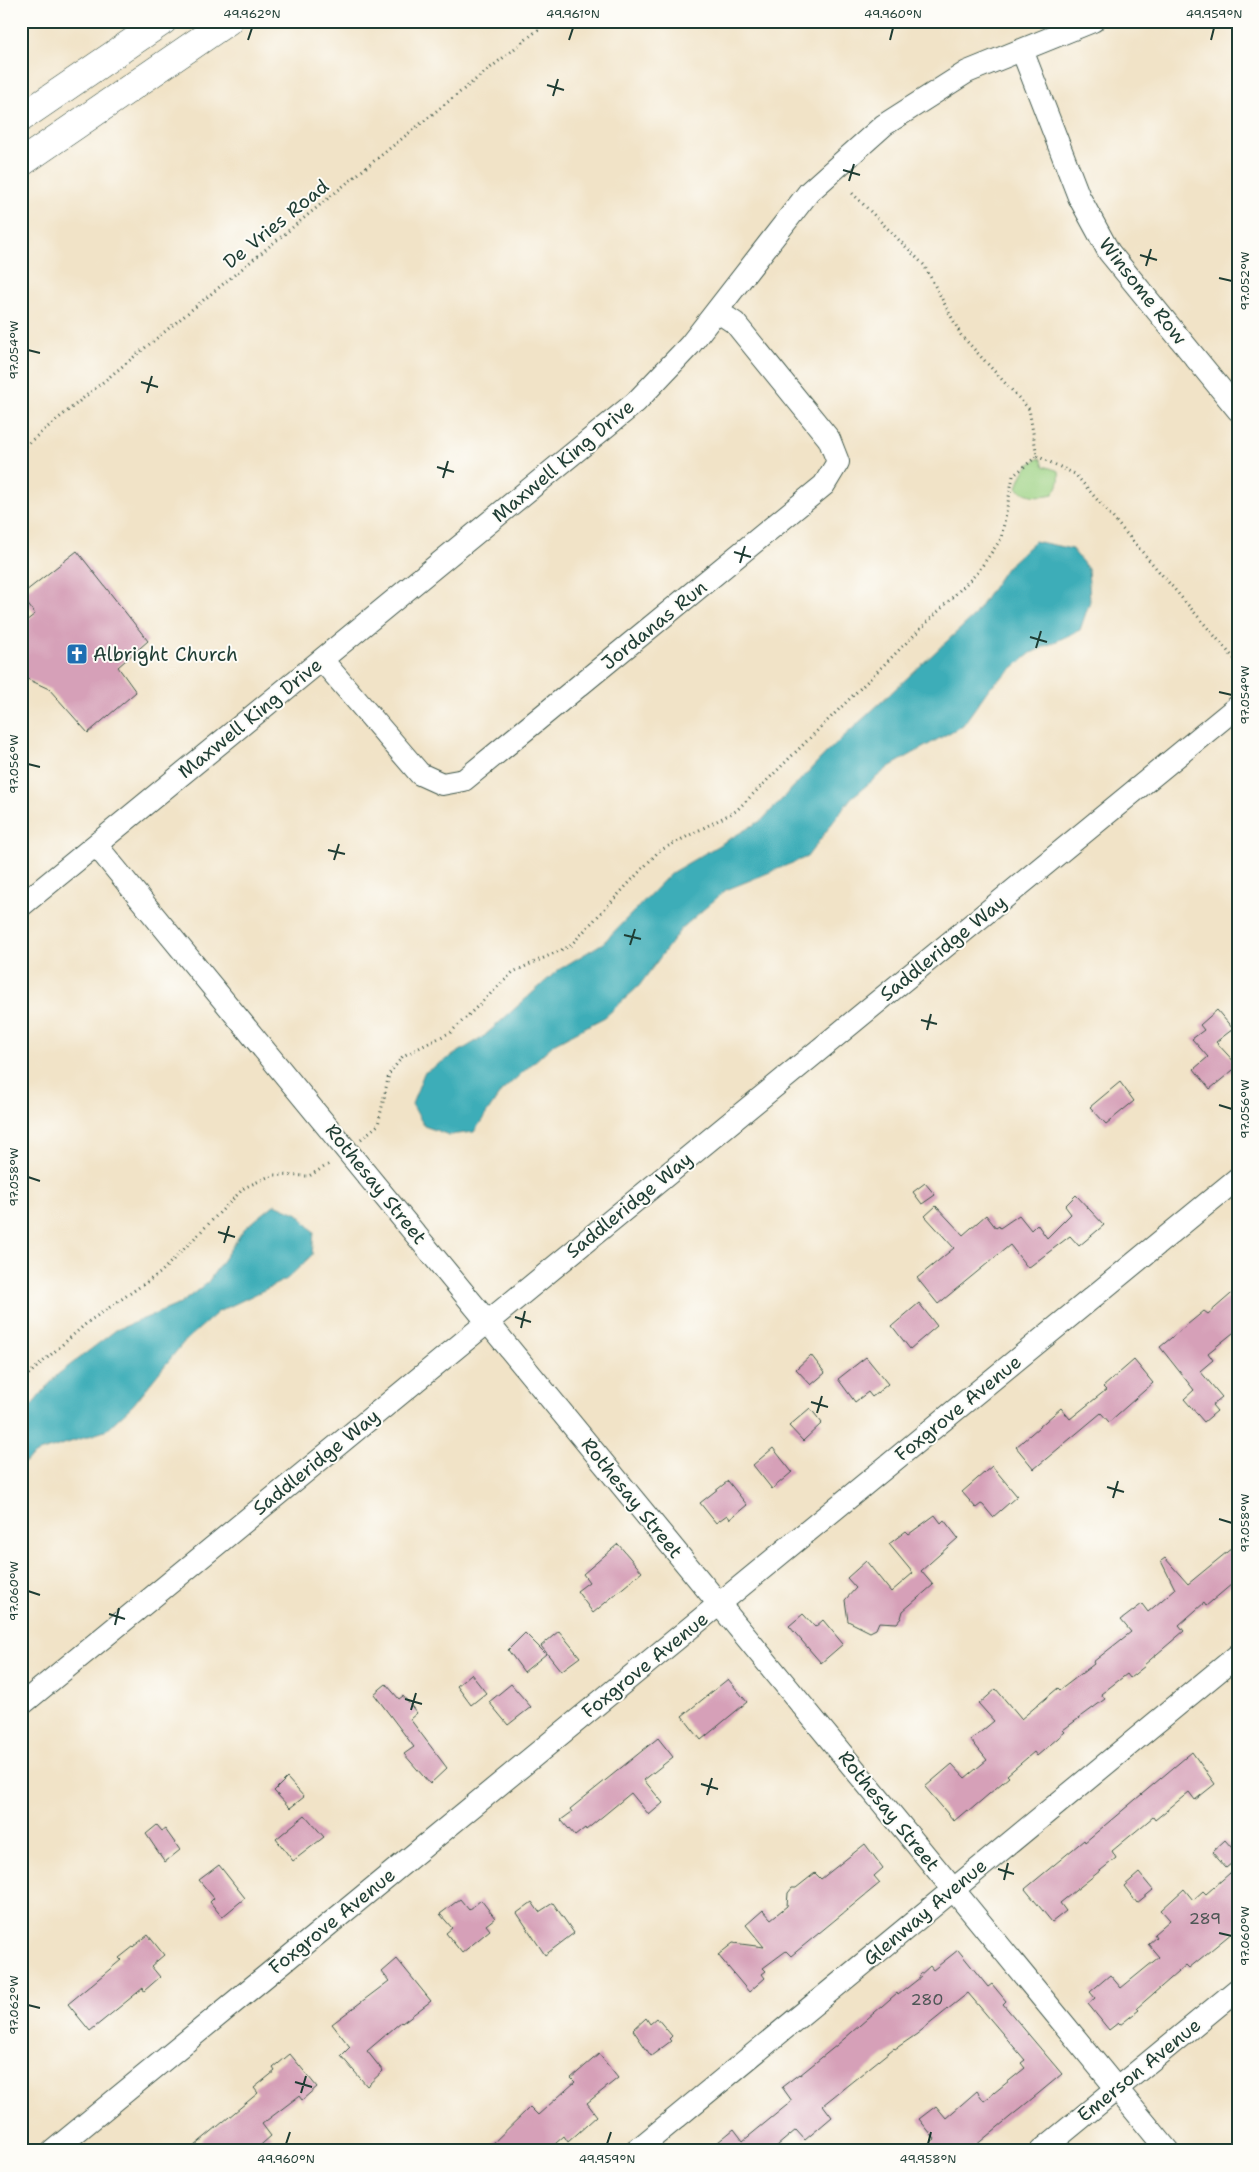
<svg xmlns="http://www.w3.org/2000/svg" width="1259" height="2172" font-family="'Shantell Sans',sans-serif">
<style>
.green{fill:#9bd182;stroke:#5d875b}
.water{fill:#3cadb8;stroke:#2e7576}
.building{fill:#d6a0b8}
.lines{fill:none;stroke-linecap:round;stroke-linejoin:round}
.minor-casing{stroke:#3e564a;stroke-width:24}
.highway-casing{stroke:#3e564a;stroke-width:29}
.path{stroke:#3e564a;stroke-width:3;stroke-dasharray:1 4;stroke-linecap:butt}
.minor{stroke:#fff;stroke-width:22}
.highway{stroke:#fff;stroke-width:28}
.ticks{fill:none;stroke:#1f3d34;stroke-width:2}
.labels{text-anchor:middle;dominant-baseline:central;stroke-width:4;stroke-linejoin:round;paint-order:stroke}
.number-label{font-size:16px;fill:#4d5655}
.street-label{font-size:19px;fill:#1f3d34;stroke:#fdfcf7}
.poi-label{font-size:19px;fill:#1f3d34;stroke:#fdfcf7;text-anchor:start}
.neatline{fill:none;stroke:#1f3d34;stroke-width:2}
.ticks-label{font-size:12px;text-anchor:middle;fill:#1f3d34}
</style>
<rect width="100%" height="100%" fill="#fdfcf7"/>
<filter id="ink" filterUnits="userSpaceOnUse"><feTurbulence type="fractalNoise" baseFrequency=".02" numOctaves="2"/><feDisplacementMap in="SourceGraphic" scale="10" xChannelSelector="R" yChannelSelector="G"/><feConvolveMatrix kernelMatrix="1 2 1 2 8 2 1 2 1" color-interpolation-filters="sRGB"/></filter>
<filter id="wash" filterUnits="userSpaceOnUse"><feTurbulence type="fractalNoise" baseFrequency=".0096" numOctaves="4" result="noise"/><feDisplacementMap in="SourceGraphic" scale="20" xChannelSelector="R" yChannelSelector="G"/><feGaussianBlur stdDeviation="1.12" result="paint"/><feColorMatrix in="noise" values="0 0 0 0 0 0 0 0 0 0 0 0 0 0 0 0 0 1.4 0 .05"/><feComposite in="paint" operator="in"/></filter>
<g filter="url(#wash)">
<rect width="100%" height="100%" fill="#f1e3c7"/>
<path class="green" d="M1040,458L1044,466L1059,471C1060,481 1059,486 1053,494C1040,497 1028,497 1017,488C1021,474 1027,463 1040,458Z"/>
<path class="water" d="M1035,541L1072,549L1088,569L1090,601L1080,630L1031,653L990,687L963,725L889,767L851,798L807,857L726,890L681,929L639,986L605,1017L555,1043L501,1092L474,1132L449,1135L424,1126L412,1104L424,1073L483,1037L558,970L603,943L671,873L762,820L826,753L973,617L1006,568Z
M275,1204L298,1214L314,1232L312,1255L287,1279L218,1312L183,1343L133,1405L105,1431L39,1452L21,1465V1418L57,1375L116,1330L180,1304L208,1282L244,1229Z"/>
<g id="blocks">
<path class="building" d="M77,551L148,641L118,667L136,692L88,733L49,689L21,676V625L35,614L21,595Z
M1217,1010L1233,1029L1216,1042L1238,1066L1210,1089L1194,1069L1208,1057L1192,1039L1204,1030L1200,1025Z
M1120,1082L1134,1101L1106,1124L1090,1107Z
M925,1183L935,1195L922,1204L913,1192Z
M1076,1195L1104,1225L1079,1246L1070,1236L1028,1268L1010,1245L938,1304L917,1278L954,1248L925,1216L936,1206L963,1235L986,1215L996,1228L999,1226L1000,1228L1019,1215L1031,1230L1037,1224L1047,1238L1071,1214L1065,1206Z
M1238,1288V1329L1208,1353L1213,1360L1200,1371L1222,1397L1212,1405L1217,1411L1204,1422L1184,1399L1194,1390L1160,1347L1204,1311L1208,1314Z
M919,1303L937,1326L910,1349L892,1326Z
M811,1355L825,1373L811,1385L796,1369Z
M866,1357L888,1384L872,1397L868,1392L855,1402L838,1379Z
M1134,1360L1153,1383L1109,1422L1101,1413L1034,1469L1016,1447L1061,1408L1070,1419L1106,1390L1103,1387Z
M810,1408L822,1423L803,1441L789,1426Z
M773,1448L792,1472L772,1489L753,1465Z
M992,1466L1017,1496L993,1517L983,1505L981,1504L976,1508L962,1492Z
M728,1481L747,1505L730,1519L727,1515L716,1523L700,1503Z
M935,1515L941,1523L944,1520L958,1538L921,1571L933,1585L903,1611L901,1618L897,1623L879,1622L876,1629L870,1632L848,1621L845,1600L856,1588L847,1578L866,1561L891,1592L913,1573L889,1544L906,1531L909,1534Z
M1238,1543V1579L1206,1606L1204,1603L1179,1625L1184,1631L1144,1665L1145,1666L1130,1678L1127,1674L1101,1694L1105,1699L1063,1730L1065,1732L1037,1756L1034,1752L1007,1775L1009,1777L968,1812L967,1810L954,1821L925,1787L952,1764L965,1778L987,1760L971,1740L994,1721L979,1704L996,1689L1021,1719L1058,1688L1060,1690L1094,1664L1093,1662L1131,1632L1121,1620L1142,1604L1148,1612L1175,1589L1161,1561L1165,1558L1188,1584Z
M618,1544L642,1572L593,1613L577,1591L589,1582L583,1574Z
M803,1614L815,1627L823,1620L843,1644L821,1663L789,1626Z
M559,1631L580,1657L561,1671L541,1646Z
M525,1633L546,1654L524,1672L508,1650Z
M471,1674L486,1693L471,1705L457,1686Z
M728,1679L747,1702L701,1740L682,1716Z
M386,1684L399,1699L403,1696L417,1713L410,1719L447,1768L430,1784L404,1754L414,1747L374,1694Z
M511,1684L531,1707L508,1725L489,1702Z
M658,1738L673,1757L644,1780L663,1803L649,1815L631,1793L586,1830L585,1828L575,1836L561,1820L572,1812L570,1809Z
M1192,1752L1215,1784L1195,1800L1189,1792L1155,1820L1153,1817L1112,1851L1116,1858L1060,1903L1066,1911L1052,1922L1025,1889L1084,1840L1085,1842Z
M287,1778L304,1797L290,1808L274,1791Z
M305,1815L324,1837L293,1861L276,1839Z
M157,1825L162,1831L165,1829L180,1850L165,1862L146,1834Z
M1225,1840L1238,1855V1858L1226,1868L1212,1852Z
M865,1844L883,1868L874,1876L880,1883L791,1956L786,1951L763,1968L766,1971L762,1974L765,1978L749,1992L718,1955L733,1943L764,1947L746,1925L763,1910L771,1919L787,1906L788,1893L792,1888H796L815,1873L821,1879Z
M219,1865L245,1898L222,1917L210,1902L214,1898L199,1880Z
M1139,1873L1153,1890L1137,1903L1124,1886Z
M1230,1873L1238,1881V1928L1189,1968L1186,1965L1137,2008L1139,2010L1120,2025L1118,2023L1109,2030L1088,2004L1095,1998L1090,1992L1110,1975L1121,1988L1159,1957L1148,1944L1156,1937L1154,1934L1170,1920L1161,1910L1184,1889L1193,1900L1203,1891L1206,1894Z
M460,1899L469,1910L481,1900L495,1918L486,1925L490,1930L462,1953L446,1933L452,1928L440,1914Z
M532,1902L539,1912L553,1903L574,1933L545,1955L517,1913Z
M148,1935L164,1955L151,1966L160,1977L144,1991L143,1988L90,2031L68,2004L121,1960L119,1958Z
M958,1950L988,1987L992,1984L1006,2001L1003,2004L1062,2074L969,2151H920L935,2139L919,2119L936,2106L946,2118L977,2091L984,2101L1025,2068L1021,2063L1025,2060L968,1993L917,2034L895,2049L894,2048L823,2105L832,2117L805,2140L796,2130L771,2151H707L734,2129L743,2141L792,2101L782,2087L799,2074L800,2075L837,2045L897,1993L898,1995L921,1977L919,1976L930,1966L933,1970Z
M397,1959L431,2001L402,2023L401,2022L367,2051L383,2071L367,2086L341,2056L350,2047L332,2024L389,1981L382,1972Z
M646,2018L650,2024L657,2018L672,2036L669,2039L671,2041L651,2056L633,2030Z
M290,2054L317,2087L302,2100L299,2096L262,2124L271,2136L254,2151H188L258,2093L254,2088L275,2071L273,2068Z
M599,2054L618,2078L587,2103L597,2116L568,2142L564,2136L547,2151H485L530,2107L538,2115L575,2082L571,2078Z"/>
</g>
</g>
<g filter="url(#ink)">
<use href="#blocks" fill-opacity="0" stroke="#3e564a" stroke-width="1"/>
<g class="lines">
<g class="minor-casing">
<path id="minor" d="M1022,50L1079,197L1109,252L1238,410
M322,660L420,774L442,784L464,780L824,485L838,462L829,439L735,323L717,311
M96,845L1168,2151
M21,906L636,402L690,345L809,192L884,125L967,72L1093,21
M21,1705L1238,706
M53,2151L1238,1178
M636,2151L1238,1655
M1041,2151L1238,1989"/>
</g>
<g class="highway-casing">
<path id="highway" d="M21,118L163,21
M21,163L228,21"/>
</g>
<path class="path" d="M21,449L369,165L549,21
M1037,456L1075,474L1238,663
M361,1139L378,1125L389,1074L403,1056L451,1032L513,972L570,946L659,851L736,811L977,573L1001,539L1013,476L1037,456L1029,409L961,335L924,265L850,191
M21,1381L88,1322L160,1273L244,1188L272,1175L309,1176L331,1163"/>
<use href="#minor" class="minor"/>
<use href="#highway" class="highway"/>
</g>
</g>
<path class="ticks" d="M248,40L252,28M569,40L573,28M890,40L893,28M1211,40L1214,28M547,85L564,90M553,96L558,79M843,170L860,175M849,181L854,164M1140,255L1157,260M1146,266L1151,249M1219,278L1232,281M28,350L40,353M141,382L158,387M147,393L152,376M437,467L454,472M443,478L448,461M734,552L751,557M740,563L745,546M1030,637L1047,642M1036,648L1041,631M1219,692L1232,695M28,764L40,767M328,850L345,854M334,860L339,844M624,935L641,939M630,945L635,929M921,1020L937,1024M927,1030L931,1014M1219,1105L1232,1109M28,1177L40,1181M218,1232L235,1237M224,1243L229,1226M515,1317L531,1322M521,1328L525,1311M811,1402L828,1407M817,1413L822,1396M1107,1487L1124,1492M1113,1498L1118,1481M1219,1519L1232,1523M28,1591L40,1595M109,1614L125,1619M115,1625L119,1608M405,1699L422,1704M411,1710L416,1693M701,1784L718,1789M707,1795L712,1778M998,1869L1014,1874M1004,1880L1008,1863M1219,1933L1232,1936M28,2005L40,2008M295,2082L312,2087M301,2093L306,2076M286,2144L290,2132M607,2144L611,2132M928,2144L931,2132"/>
<defs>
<g id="church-square" transform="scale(1.125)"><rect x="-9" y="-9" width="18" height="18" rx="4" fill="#1f6fb2" stroke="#fdfcf7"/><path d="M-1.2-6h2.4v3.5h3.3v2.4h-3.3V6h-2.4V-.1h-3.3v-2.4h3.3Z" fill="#fff"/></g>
</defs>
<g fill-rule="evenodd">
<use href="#church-square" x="77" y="654"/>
</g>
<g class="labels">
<g class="number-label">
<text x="1205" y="1918">289</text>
<text x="927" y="1999">280</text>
</g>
<g class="street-label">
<text transform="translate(276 224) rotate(-39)">De Vries Road</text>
<text transform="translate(1143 291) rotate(52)">Winsome Row</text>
<text transform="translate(563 461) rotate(-40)">Maxwell King Drive</text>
<text transform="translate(654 625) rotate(-39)">Jordanas Run</text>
<text transform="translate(250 718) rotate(-39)">Maxwell King Drive</text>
<text transform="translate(943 948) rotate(-39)">Saddleridge Way</text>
<text transform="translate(376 1184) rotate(51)">Rothesay Street</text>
<text transform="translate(629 1205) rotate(-39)">Saddleridge Way</text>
<text transform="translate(958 1408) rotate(-39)">Foxgrove Avenue</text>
<text transform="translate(316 1462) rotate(-39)">Saddleridge Way</text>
<text transform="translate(632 1498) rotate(51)">Rothesay Street</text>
<text transform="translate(645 1665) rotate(-39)">Foxgrove Avenue</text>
<text transform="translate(889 1811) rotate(51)">Rothesay Street</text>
<text transform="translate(925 1912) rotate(-40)">Glenway Avenue</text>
<text transform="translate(332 1921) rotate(-39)">Foxgrove Avenue</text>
<text transform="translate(1139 2070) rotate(-39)">Emerson Avenue</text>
</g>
<g class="poi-label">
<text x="93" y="654">Albright Church</text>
</g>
</g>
<rect width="1259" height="2172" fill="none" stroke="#fdfcf7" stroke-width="55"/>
<rect x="28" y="28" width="1204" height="2116" class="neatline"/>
<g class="ticks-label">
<text x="252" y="18">49.962°N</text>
<text x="573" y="18">49.961°N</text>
<text x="893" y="18">49.960°N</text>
<text x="1214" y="18">49.959°N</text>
<text transform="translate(1245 281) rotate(-90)" y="4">97.052°W</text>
<text transform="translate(14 350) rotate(-90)" y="4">97.054°W</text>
<text transform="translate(1245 695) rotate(-90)" y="4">97.054°W</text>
<text transform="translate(14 764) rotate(-90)" y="4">97.056°W</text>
<text transform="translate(1245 1109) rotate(-90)" y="4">97.056°W</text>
<text transform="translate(14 1177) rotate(-90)" y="4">97.058°W</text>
<text transform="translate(1245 1523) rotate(-90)" y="4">97.058°W</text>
<text transform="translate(14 1591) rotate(-90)" y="4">97.060°W</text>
<text transform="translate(1245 1936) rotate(-90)" y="4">97.060°W</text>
<text transform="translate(14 2005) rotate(-90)" y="4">97.062°W</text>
<text x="286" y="2163">49.960°N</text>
<text x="607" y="2163">49.959°N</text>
<text x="928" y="2163">49.958°N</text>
</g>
</svg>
